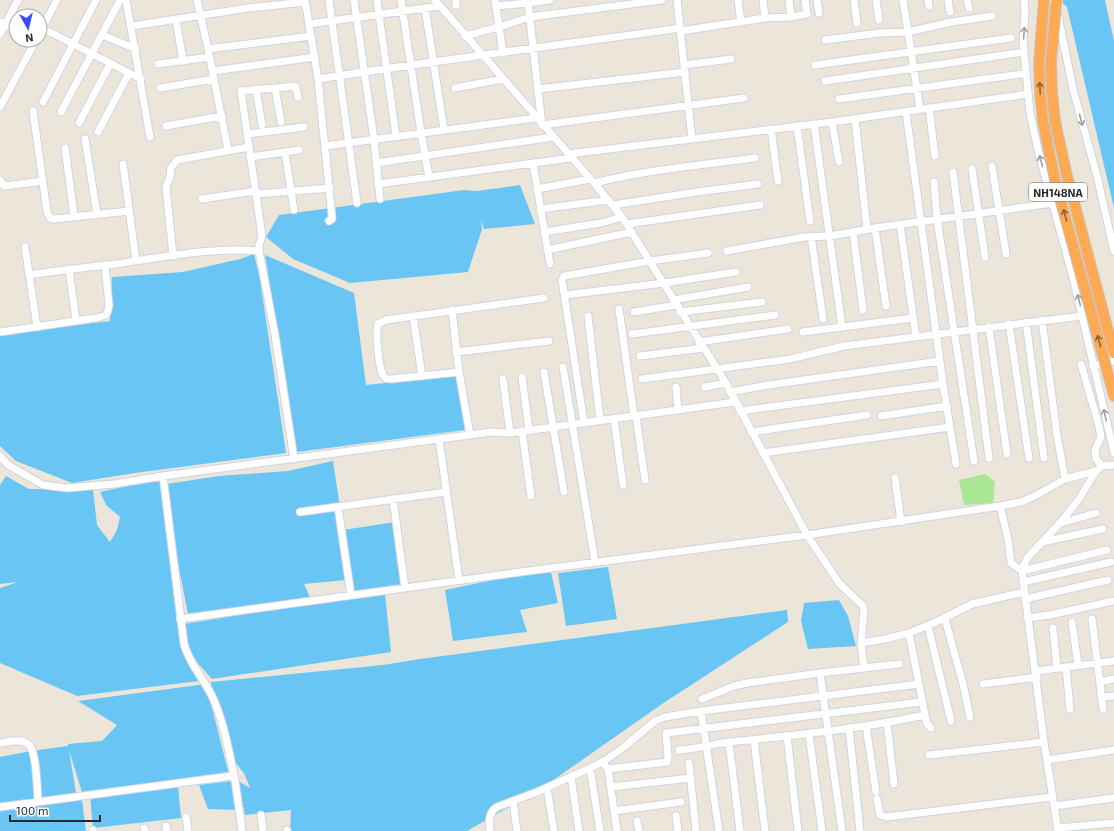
<svg xmlns="http://www.w3.org/2000/svg" width="1114" height="831" font-family="'Exo 2',sans-serif">
<style>
.green{fill:#aae694}
.water{fill:#68c5f4}
.lines{fill:none;stroke-linecap:round;stroke-linejoin:round}
.minor-casing{stroke:#d0d2e3;stroke-width:9}
.highway-casing{stroke:#c7c7c7;stroke-width:12}
.minor{stroke:#fff;stroke-width:7}
.highway{stroke:#ffa953;stroke-width:10}
.highway-bridge-casing{stroke:#c7c7c7;stroke-width:12;stroke-linecap:butt}
.highway-bridge{stroke:#ffa953;stroke-width:10}
.oneway{stroke:#9f9f9f}
.oneway2{stroke:#89633c}
.labels{text-anchor:middle;dominant-baseline:central;stroke-width:3;stroke-linejoin:round;paint-order:stroke}
.shield{fill:#fff;stroke:#696969;stroke-width:1}
.shield-label{font-size:11px;font-weight:bold;fill:#292929}
</style>
<rect width="100%" height="100%" fill="#ece6da"/>
<path class="green" d="M985,474L995,482L993,503L964,505L959,480Z"/>
<path class="water" d="M1063,0H1105L1114,41V208L1067,7L1063,3Z
M520,185L535,224L484,229L481,220L482,229L468,272L350,283L293,259L266,237L279,215L464,190L477,191Z
M254,254L260,280L286,453L135,473L72,483L16,461L0,446V334L110,321L112,277L183,272L240,259Z
M265,255L354,293L366,385L461,375L465,430L297,452Z
M333,461L341,514L346,580L304,584L313,604L385,594L391,652L212,679L192,657L199,681L77,696L0,663V588L18,582L0,584V485L6,476L29,489H93L97,525L110,542L117,530L120,517L106,505L100,492L150,481L161,480L184,624L285,608L238,609L188,614L175,548L166,484L219,476L288,471Z
M395,522L401,586L351,593L343,530Z
M608,567L617,619L566,626L558,573Z
M551,572L558,603L520,610L527,632L453,641L445,590L513,576Z
M839,600L848,616L856,646L808,649L801,621L804,603Z
M787,610L788,622L662,704L542,788L467,831H290L291,810L245,815L238,781L250,788L244,773L234,761L212,693L211,682L383,665L420,659Z
M206,684L230,779L82,792L69,750L76,793L0,804V757L31,751L68,746V744L102,741L117,725L78,701Z
M232,781L238,810L208,809L199,785Z
M178,786L181,818L93,828L90,795Z
M82,800L86,831H0V811Z"/>
<g class="lines">
<g class="minor-casing">
<path id="minor" d="M126,0L150,137
M197,0L208,49L228,150
M305,0L318,79L332,217V219L329,221
M329,0L357,203
M354,0L374,139L380,199
M377,0L396,136
M401,0L421,133L429,177
M435,0L594,183L622,217L726,383L807,535L839,583L863,606L864,610L861,643L864,668
M456,0V5
M495,0L503,53
M677,0L692,139
M738,0L741,22
M763,0L765,18
M789,0L791,17
M817,0L819,13
M854,0L857,23
M876,0L879,20
M903,0L920,109
M928,0L929,6
M948,0L950,12
M967,0L969,8
M1024,0L1025,12L1023,41L1030,113L1039,154L1073,277L1114,453
M496,6L528,3
M425,8L444,130
M1058,16L1073,89L1097,176L1114,251
M176,19L183,61
M0,22L16,30
M309,24L440,6
M132,26L248,8L305,2
M42,28L141,79
M681,31L765,18L791,17L807,14L805,0
M40,32L57,0
M0,34L18,0
M102,35L136,49
M465,36L499,27L530,17L662,0
M825,40L880,33L907,32L952,22L992,16
M208,49L311,36
M158,64L210,57
M684,65L731,59
M815,65L1011,38
M213,71L315,57
M318,79C439,60 560,45 681,28
M825,81L1018,53
M160,88L214,79
M275,88L294,86L296,87L298,97
M455,88L503,79
M256,89L262,125
M538,89L685,72
M839,99L1022,74
M43,102L96,0
M0,107L36,40
M929,108L935,156
M33,111L47,212L50,218L54,219L129,211
M61,112L120,0
M906,112L943,384L956,464
M855,119L867,229
M281,122L275,88L241,91L262,236L259,245V251L275,335L294,459
M832,122L839,162
M79,123L110,64
M814,124L842,327
M542,125L744,98
M542,125L528,3L550,0
M166,126L222,116
M797,126L810,221
M771,129L778,181
M98,132L129,73
M247,134L304,127
M85,139L97,214
M325,146L536,118
M65,148L74,216
M285,152L294,210
M568,154L832,122L1028,94
M250,157L299,150
M376,163L553,137
M533,163L550,264
M123,164L136,261
M992,166L1006,254
M972,169L985,257
M953,172L989,458
M0,180L3,185L5,186L43,181
M934,182L937,219L974,461
M594,183C647,170 701,165 755,158
M378,184L571,158
M537,189L590,179
M256,194L330,188
M202,199L256,191
M613,205L697,192L758,184
M540,209L609,200
M627,224L760,205
M900,224L916,337
M875,228L886,306
M544,232L601,223L622,217
M853,232L863,310
M811,236L823,319
M25,247L37,327
M547,250L632,232
M727,251L804,237L830,236L875,228L1053,203
M173,256L166,187L170,177L171,168L177,160L249,147
M69,269L76,320
M29,275C60,270 91,267 123,263C168,256 214,247 259,251
M565,295L664,283L736,272
M673,300L748,287
M619,309L634,416
M452,310L459,372L470,435
M634,312L676,305
M680,312L762,302
M413,316L422,376
M588,316L600,420
M1042,320L1057,435L1065,479
M1026,322L1044,458
M1009,324L1029,458
M989,327L1007,454
M0,332L96,318L106,315L108,310L109,305L105,265
M803,332L913,318
M632,334L775,315
M699,342L788,329
M456,352L549,341
M640,356L703,348
M1081,364L1099,426L1101,437L1095,450L1096,459L1102,466
M1093,366L1114,361
M563,367L595,562
M459,372L391,379C387,379 385,379 383,375C379,369 375,331 378,324L386,320L544,298
M544,372L564,492
M522,377L529,430
M503,379L510,433
M642,379L790,359L844,346L1082,316
M676,387L678,410
M705,387L726,383
M730,392L768,385L940,361
M740,411L943,384
M636,416L645,480
M881,416L947,406
M614,419L623,485
M584,423L562,280L564,276L650,261L708,253
M522,431L531,496
M751,432L867,415
M439,439L492,432L510,433L735,402
M763,453L950,427
M0,456L8,465L43,485L67,488L114,484L163,476L439,439L459,580
M163,476L184,644C189,663 203,678 212,696C224,722 229,752 235,780
M895,478L901,522
M393,499L405,588
M1000,506L1008,539L1011,563L1022,571L1107,550
M338,507L351,595
M300,512L446,492
M1061,523L1096,513
M1042,542L1103,529
M1023,582L1111,562
M1025,599L1108,580
M1027,618L1050,615L1114,601
M180,619L513,573L807,535L1000,506L1021,502L1033,497L1065,479L1096,471
M945,619L963,684L970,717
M1092,619L1103,709
M1072,622L1078,665
M928,626L951,721
M1053,628L1057,668
M909,633L925,715L927,724L931,728
M861,643L885,639L909,633L934,623L972,604L1024,592
M1066,667L1070,709
M1036,671L1114,661
M820,673L842,831
M1100,682L1114,679
M983,684L1037,677
M1102,697L1114,696
M702,699L734,686L747,683L820,673L899,664
M701,711L719,831
M887,723L894,784
M866,726L876,792
M849,728L860,831
M809,734L822,831
M787,736L798,831
M754,740L765,831
M729,742L740,831
M0,743C8,742 21,738 28,744C37,750 37,790 38,801
M679,750C696,749 713,744 730,742C796,735 860,729 925,715
M929,755L1044,742
M1047,760L1114,750
M602,762L608,769L667,762L668,757L666,733L922,702
M689,763L696,831
M590,768L600,831
M608,769L617,831
M571,777L579,831
M611,787L691,778
M547,788L554,831
M877,799L880,815L886,817L1052,797
M513,801L517,831
M1054,806L1114,798
M0,807L231,776L235,780L242,831
M614,811L681,802
M261,815L263,831
M676,816L678,831
M186,817L188,831
M637,821L639,831
M166,826L167,831
M144,828L145,831
M1057,828L1114,823
M93,830V831
M287,830V831
M490,831C489,821 488,813 497,807L537,792L590,768L604,761L624,747L655,721L665,717L701,711L919,684
M1058,831L1044,742L1022,571L1027,558L1060,523L1079,499L1096,471L1102,466L1114,465"/>
</g>
<g class="highway-casing">
<path id="highway" d="M1109,378L1114,396"/>
</g>
<use href="#minor" class="minor"/>
<use href="#highway" class="highway"/>
<g class="highway-bridge-casing">
<path id="highway-bridge" d="M1044,0L1039,63L1040,92L1043,122L1055,180L1109,378
M1057,0L1056,5L1051,62L1052,92L1055,121L1067,176L1114,353"/>
</g>
<use href="#highway-bridge" class="highway-bridge"/>
</g>
<defs><path id="oneway-shaft" d="M-6 0H5M1.5-3L5.5 0L1.5 3" fill="none" stroke-width="1.6" stroke-linecap="round" stroke-linejoin="round"/></defs>
<g class="oneway">
<use href="#oneway-shaft" transform="translate(1024 33) rotate(-86)"/>
<use href="#oneway-shaft" transform="translate(1081 120) rotate(75)"/>
<use href="#oneway-shaft" transform="translate(1041 161) rotate(-106)"/>
<use href="#oneway-shaft" transform="translate(1079 300) rotate(-104)"/>
<use href="#oneway-shaft" transform="translate(1105 415) rotate(-103)"/>
</g>
<g class="oneway2">
<use href="#oneway-shaft" transform="translate(1040 88) rotate(-92)"/>
<use href="#oneway-shaft" transform="translate(1065 215) rotate(-105)"/>
<use href="#oneway-shaft" transform="translate(1099 341) rotate(-105)"/>
</g>
<g class="labels">
<rect class="shield" x="1029" y="183" width="58" height="18" rx="3"/>
<g class="shield-label">
<text x="1058" y="192">NH148NA</text>
</g>
</g>
<g transform="translate(28 28) rotate(172)"><circle r="19" fill="#ffffff" stroke="#a9a9a9"/>
<path d="M0-3L7 15L0 10L-7 15Z" fill="#354cff"/>
<text y="-6" font-size="11" font-weight="bold" text-anchor="middle" fill="#292929">N</text>
</g>
<path d="M10 815v6h90v-6" fill="none" stroke="#292929" stroke-width="2"/>
<text x="16" y="815" font-size="12" fill="#292929" stroke="#ffffff" stroke-width="3" paint-order="stroke">100 m</text>
</svg>
